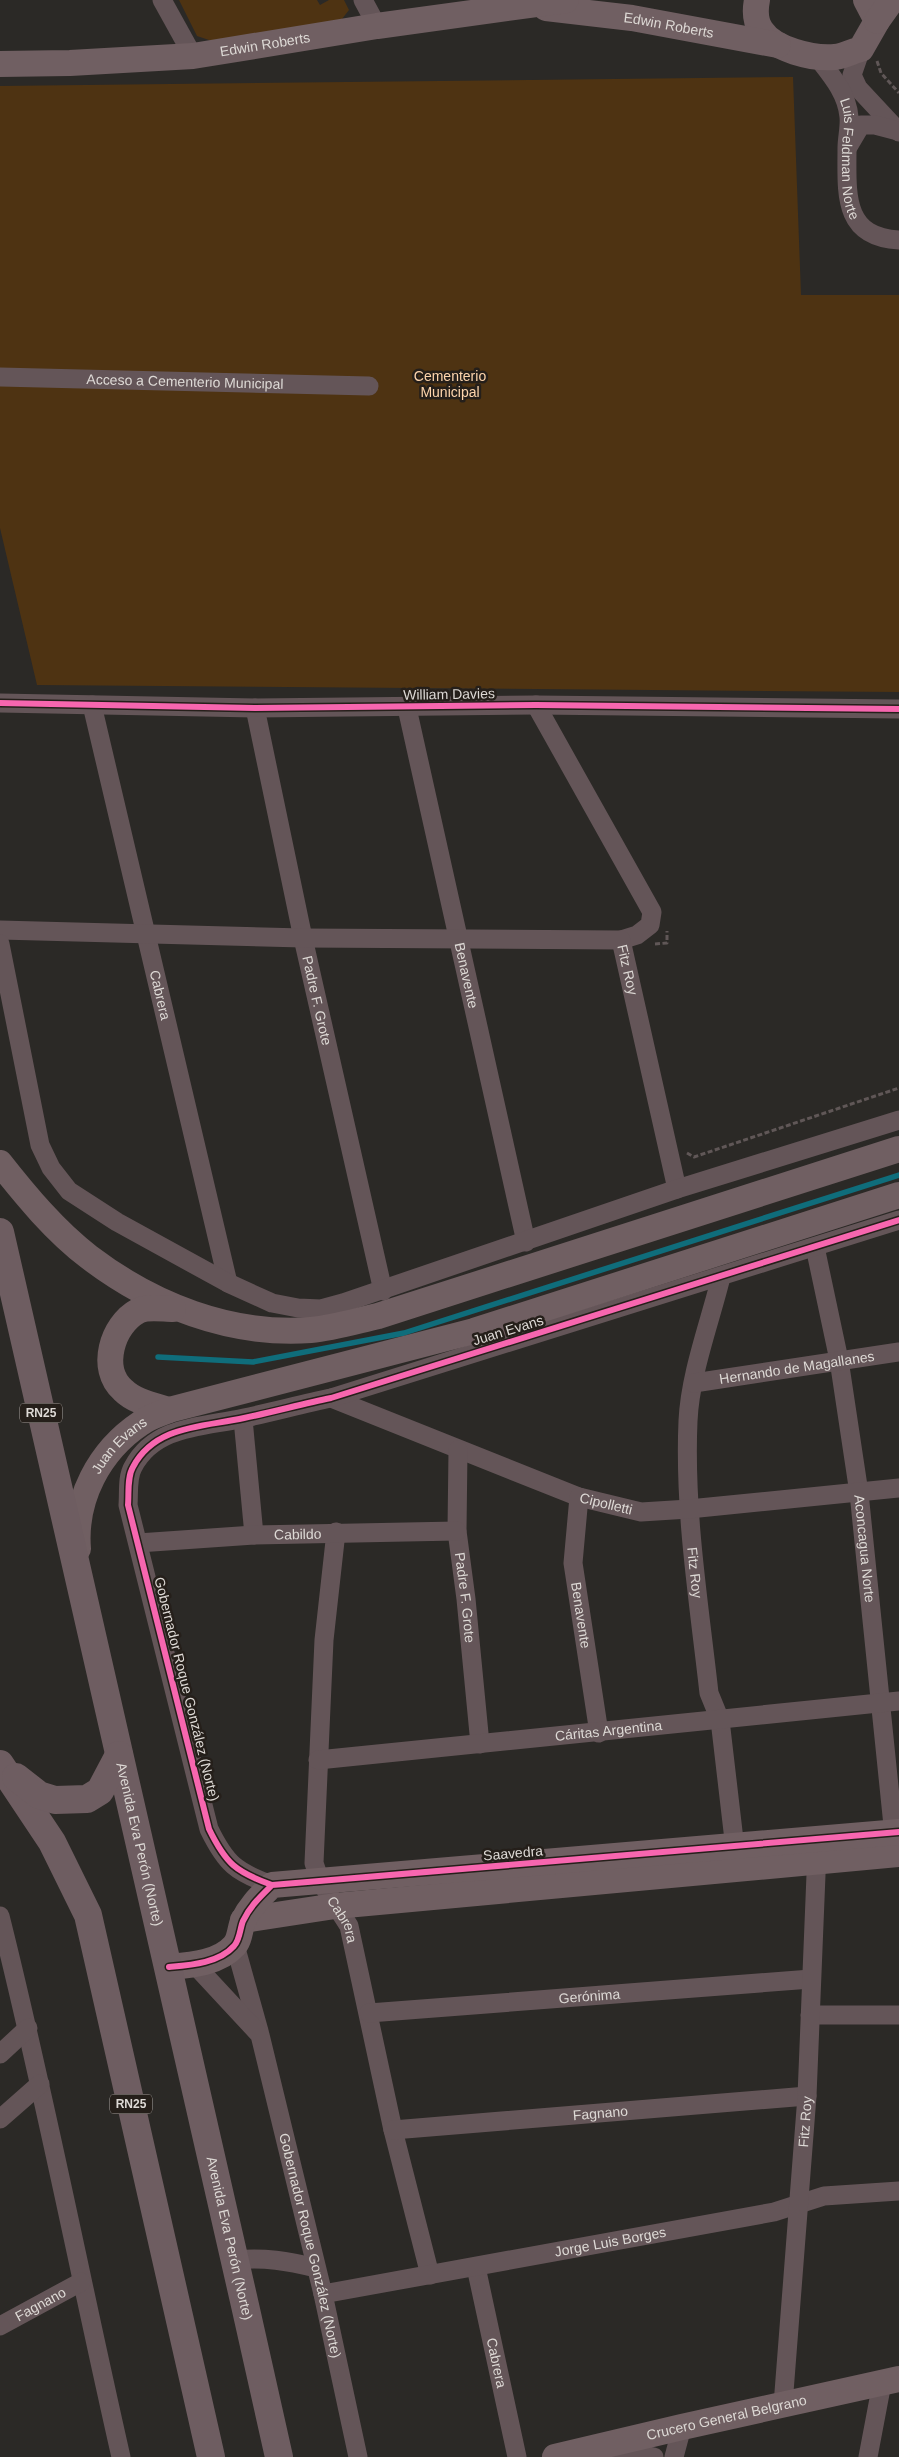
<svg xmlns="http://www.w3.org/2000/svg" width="899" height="2457" font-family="Helvetica,sans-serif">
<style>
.green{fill:#4e3312}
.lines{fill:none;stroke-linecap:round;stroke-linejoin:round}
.stream{stroke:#0f6d7b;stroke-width:5.5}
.path{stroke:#605757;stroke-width:3;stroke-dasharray:5 2.5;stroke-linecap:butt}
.street{stroke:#645558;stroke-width:19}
.secondary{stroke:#705f62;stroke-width:26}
.primary{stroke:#6e5d61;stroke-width:28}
.cycleway-casing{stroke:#251f1a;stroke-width:9}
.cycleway{stroke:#f766af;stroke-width:6}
.labels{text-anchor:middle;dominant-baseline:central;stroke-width:5;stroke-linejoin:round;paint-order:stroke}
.shield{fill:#251f1a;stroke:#a6a19d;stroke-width:1}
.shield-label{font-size:12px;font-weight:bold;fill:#ddd9d5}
.street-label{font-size:14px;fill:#ddd9d5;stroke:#251f1a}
.park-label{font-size:14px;fill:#fdd4ac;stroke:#251f1a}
</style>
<rect width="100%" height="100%" fill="#2b2926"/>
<path class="green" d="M179,0H317L320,5L329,0H344L349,10L338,24L215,42L197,36Z
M793,77L801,295H899V692L37,685L0,528V86Z"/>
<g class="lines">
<path class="stream" d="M158,1357L253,1362L404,1333L899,1175"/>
<path class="path" d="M877,61L881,73L899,93
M655,944L667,943V931
M687,1153L694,1157L899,1088"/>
<g class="street">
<path d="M162,0L193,56"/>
<path d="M363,0L377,26"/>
<path d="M861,49L852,75L858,88L899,132"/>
<path id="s1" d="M817,57C831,75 847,93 849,117C850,127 847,138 847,148C847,193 842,237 899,240"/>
<path d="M848,147L861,125H875L898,131"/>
<path id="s2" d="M0,377L369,386"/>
<path d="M0,703L255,708L536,705L899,709"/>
<path id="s3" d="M92,705L228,1283"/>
<path id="s4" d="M536,705L652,912L650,925L637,935L621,940L677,1189"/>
<path id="s5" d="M255,708L303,938L383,1291"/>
<path id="s6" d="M407,708L526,1242"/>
<path d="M0,930L303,938L621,940"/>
<path d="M0,944L40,1145L51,1168L69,1191L117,1222L228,1283L272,1303L298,1308L321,1309L343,1303L677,1189L899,1120"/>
<path id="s7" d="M815,1247L839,1360L859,1493L895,1845"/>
<path id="s8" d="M721,1277C710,1322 690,1374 688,1421C684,1512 699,1603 709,1693L720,1720L736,1857"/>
<path id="s9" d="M694,1383L899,1352"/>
<path id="s10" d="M331,1398L579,1497L641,1512L689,1509L899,1488"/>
<path d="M243,1419L254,1535"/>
<path id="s11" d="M458,1450L457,1531L466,1599L480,1744"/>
<path id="s12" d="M579,1497L573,1563L599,1733"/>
<path id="s13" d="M336,1532L324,1640L314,1863L320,1881L349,1926L393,2130L430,2275"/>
<path id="s14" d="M138,1543L254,1535L457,1531"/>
<path id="s15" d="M318,1760L899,1701"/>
<path d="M272,1885C236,1872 226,1864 209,1829L128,1505C129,1493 127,1477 133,1467C155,1425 204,1427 244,1418C273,1412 302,1404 331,1398L899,1220"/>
<path d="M0,1916C45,2095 80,2277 121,2457"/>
<path d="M235,1945L259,2031"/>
<path id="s16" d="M195,1965L260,2035L323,2294L358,2457"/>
<path id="s17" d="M369,2013L811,1979"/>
<path d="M810,2015H899"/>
<path d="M0,2054L28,2028"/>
<path d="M0,2119L40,2084"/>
<path id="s18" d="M393,2130L807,2096"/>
<path d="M235,2260C264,2257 288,2261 316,2268"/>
<path id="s19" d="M476,2267L517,2457"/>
<path id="s20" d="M323,2294L774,2212L824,2196L899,2191"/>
<path id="s21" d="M0,2326L81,2282"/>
<path id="s22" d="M783,2405L807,2096L817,1850"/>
<path d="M605,2448L654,2457"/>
<path d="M674,2457L682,2427"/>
<path d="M868,2457L882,2383"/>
</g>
<g class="secondary">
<path d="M757,0C755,10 755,21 761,30C774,50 813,59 835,57C844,56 853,51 861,49L877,21L866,0"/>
<path id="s23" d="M546,8L632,18L778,45"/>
<path d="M877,21L892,0"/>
<path id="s24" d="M0,64L70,63L193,56L377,26L566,0"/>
<path d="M0,1163C26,1196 55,1231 89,1257C152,1305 230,1336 311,1330C333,1328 356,1321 378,1316L899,1149"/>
<path d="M169,1410C153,1405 135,1402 123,1390C99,1369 112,1325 138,1311C147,1306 163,1309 173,1309"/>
<path id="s25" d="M78,1549C74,1499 99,1451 141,1423C149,1417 160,1414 169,1410L474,1331L899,1195"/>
<path d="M243,1920L335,1906L899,1854"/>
<path d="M169,1967C191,1965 219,1963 234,1946C240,1940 240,1928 243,1921C250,1906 261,1896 272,1885L899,1832"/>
<path id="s26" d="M555,2457L682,2427L899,2379"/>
</g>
<g class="primary">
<path id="s27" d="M0,1232C92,1640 188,2048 279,2457"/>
<path d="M0,1764L52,1842L88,1915L211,2457"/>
<path d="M16,1777L39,1795L55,1800L87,1799L100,1791L119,1755"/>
</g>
<g class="cycleway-casing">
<path id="cycleway" d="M0,703L255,708L536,705L899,709
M272,1885C236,1872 226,1864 209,1829L128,1505C129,1493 127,1477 133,1467C155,1425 204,1427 244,1418C273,1412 302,1404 331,1398L899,1220
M169,1967C191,1965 219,1963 234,1946C240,1940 240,1928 243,1921C250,1906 261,1896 272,1885L899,1832"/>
</g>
<use href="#cycleway" class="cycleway"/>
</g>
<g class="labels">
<g class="shield">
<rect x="20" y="1403.5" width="42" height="19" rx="4"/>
<rect x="110" y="2094.5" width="42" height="19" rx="4"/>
</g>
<g class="shield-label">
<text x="41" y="1413">RN25</text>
<text x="131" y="2104">RN25</text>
</g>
<g class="street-label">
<text stroke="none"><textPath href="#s23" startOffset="124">Edwin Roberts</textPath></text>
<text stroke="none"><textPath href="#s24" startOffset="266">Edwin Roberts</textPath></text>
<text stroke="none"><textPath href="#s1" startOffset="111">Luis Feldman Norte</textPath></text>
<text stroke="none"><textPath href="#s2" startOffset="185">Acceso a Cementerio Municipal</textPath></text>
<text transform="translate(449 694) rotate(-1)">William Davies</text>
<text stroke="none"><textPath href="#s4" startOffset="314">Fitz Roy</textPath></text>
<text stroke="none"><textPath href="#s6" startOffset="274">Benavente</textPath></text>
<text stroke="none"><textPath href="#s3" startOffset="298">Cabrera</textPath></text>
<text stroke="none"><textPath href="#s5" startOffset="299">Padre F. Grote</textPath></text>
<text transform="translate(508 1330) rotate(-17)">Juan Evans</text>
<text stroke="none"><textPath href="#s9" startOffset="104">Hernando de Magallanes</textPath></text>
<text stroke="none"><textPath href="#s25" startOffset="116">Juan Evans</textPath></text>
<text stroke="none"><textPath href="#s10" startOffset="295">Cipolletti</textPath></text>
<text stroke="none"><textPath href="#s14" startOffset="160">Cabildo</textPath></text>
<text stroke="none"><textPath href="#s7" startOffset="306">Aconcagua Norte</textPath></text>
<text stroke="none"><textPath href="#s8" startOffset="300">Fitz Roy</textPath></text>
<text stroke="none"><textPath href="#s11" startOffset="148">Padre F. Grote</textPath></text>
<text stroke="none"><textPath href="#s12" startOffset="119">Benavente</textPath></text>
<text transform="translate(187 1689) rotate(76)">Gobernador Roque González (Norte)</text>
<text stroke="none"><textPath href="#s15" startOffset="292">Cáritas Argentina</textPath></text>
<text stroke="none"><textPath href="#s27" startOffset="628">Avenida Eva Perón (Norte)</textPath></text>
<text transform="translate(513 1853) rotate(-5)">Saavedra</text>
<text stroke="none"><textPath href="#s13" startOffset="396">Cabrera</textPath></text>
<text stroke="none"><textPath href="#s17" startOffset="221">Gerónima</textPath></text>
<text stroke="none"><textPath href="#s18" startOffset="208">Fagnano</textPath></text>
<text stroke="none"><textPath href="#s22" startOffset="284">Fitz Roy</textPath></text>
<text stroke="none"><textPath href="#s27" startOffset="1032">Avenida Eva Perón (Norte)</textPath></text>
<text stroke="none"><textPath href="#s20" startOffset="292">Jorge Luis Borges</textPath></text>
<text stroke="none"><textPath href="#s16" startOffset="312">Gobernador Roque González (Norte)</textPath></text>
<text stroke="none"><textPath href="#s21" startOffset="46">Fagnano</textPath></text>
<text stroke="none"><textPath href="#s19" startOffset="98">Cabrera</textPath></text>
<text stroke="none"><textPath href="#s26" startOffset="176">Crucero General Belgrano</textPath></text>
</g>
<g class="park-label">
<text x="450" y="376">Cementerio<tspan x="450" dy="16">Municipal</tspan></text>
</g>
</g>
</svg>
